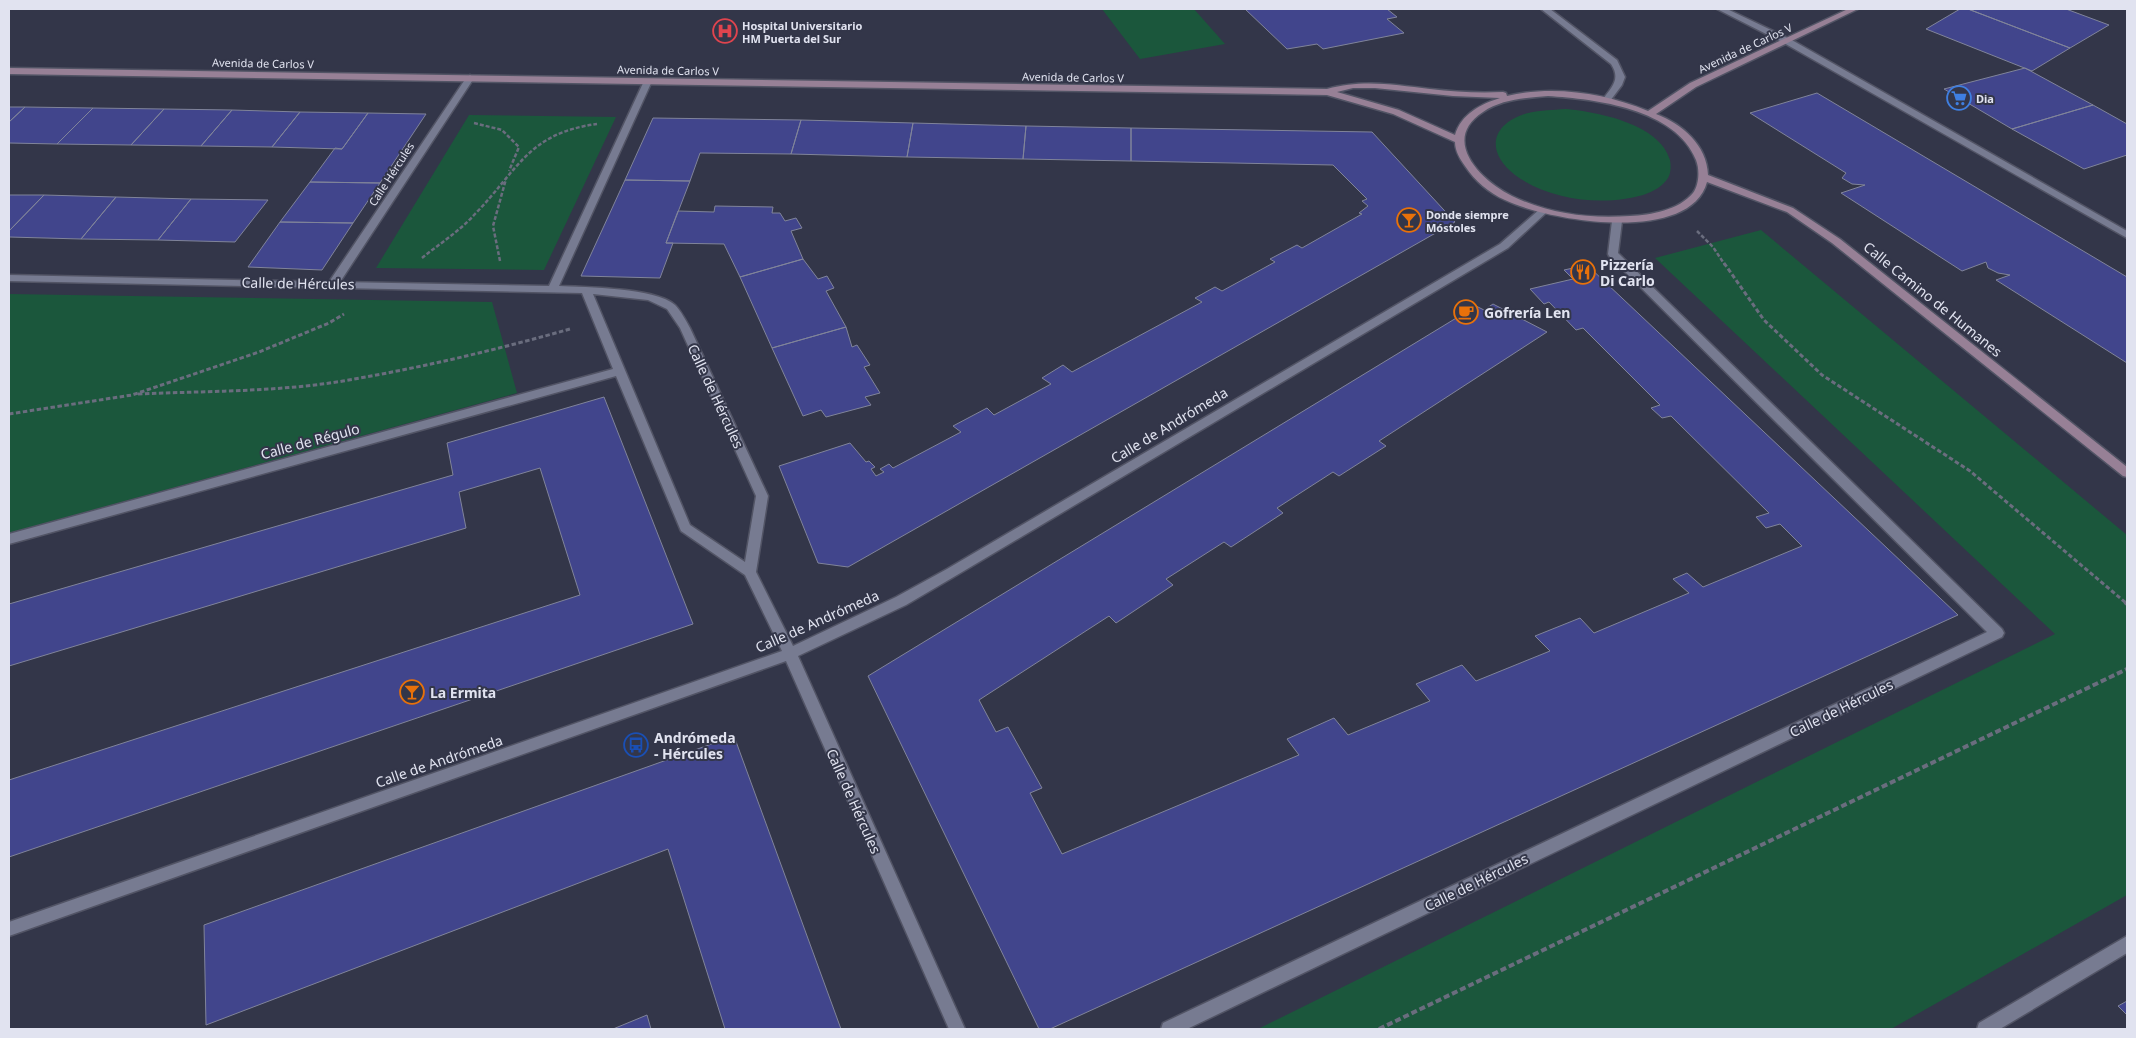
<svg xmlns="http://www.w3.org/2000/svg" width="2136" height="1038" font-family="'Noto Sans',sans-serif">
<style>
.green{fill:#1b573c}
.building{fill:#41458c;stroke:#80849a}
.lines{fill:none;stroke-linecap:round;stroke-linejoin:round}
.street-casing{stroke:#525465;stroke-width:3}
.secondary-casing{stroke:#525465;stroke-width:3}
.path-far2{stroke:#6a6d7e;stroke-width:2.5;stroke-dasharray:4 2;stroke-linecap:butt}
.path-far1{stroke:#6a6d7e;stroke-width:3;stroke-dasharray:4.5 2.5;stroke-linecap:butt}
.path{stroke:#6a6d7e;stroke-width:4;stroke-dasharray:6 3;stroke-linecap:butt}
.street{fill:#777b91;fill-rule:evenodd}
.secondary{fill:#978096;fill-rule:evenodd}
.labels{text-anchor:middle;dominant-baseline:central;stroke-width:4;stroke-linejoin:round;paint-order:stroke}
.far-poi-label{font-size:11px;font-weight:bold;fill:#e1e3f0;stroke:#333649;text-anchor:start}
.far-street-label{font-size:11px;fill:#e1e3f0;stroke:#333649}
.poi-label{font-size:14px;font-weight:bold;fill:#e1e3f0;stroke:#333649;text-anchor:start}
.street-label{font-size:14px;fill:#e1e3f0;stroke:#333649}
</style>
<rect width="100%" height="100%" fill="#333649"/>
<path class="green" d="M1102,9H1194L1225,44L1140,59Z
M1566,109C1598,112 1660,124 1670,160C1671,166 1671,173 1668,178C1659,192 1639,197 1624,199C1588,204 1545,197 1515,175C1484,151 1492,123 1528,113C1541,110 1553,110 1566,109Z
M469,115L616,117L544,270L376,268Z
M1761,230L2127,535V895L1891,1029H1258L2055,634L1655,258Z
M9,294L492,302L517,393L9,533Z"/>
<path class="building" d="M1245,9H1387L1397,17L1387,19L1404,33L1323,49L1317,44L1287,49Z
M1960,9H1968L2070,48L2032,71L1926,29Z
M1968,9H2066L2109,25L2070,48Z
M2025,68L2093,105L2012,129L1944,89Z
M1817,93L2127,277V363L1996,280L2010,275L1998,273L1988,268L1986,262L1962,271L1841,193L1865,185L1852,184L1842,178L1846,173L1750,113Z
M2093,105L2127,124V155L2084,169L2012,129Z
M9,107H25L9,122Z
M25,107L93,108L57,144L9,143V122Z
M93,108L164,109L131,145L57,144Z
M164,109L232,110L201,146L131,145Z
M232,110L300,112L272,147L201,146Z
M300,112L368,113L342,149L272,147Z
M368,113L426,114L380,183L310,182L335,148L342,149Z
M653,118L801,120L791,154L700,153L690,181L625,180Z
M801,120L913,123L907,157L791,154Z
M913,123L1026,126L1023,159L907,157Z
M1026,126L1131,128V161L1023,159Z
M1131,128L1372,132L1455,222L848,567L818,563L779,466L850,443L866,462L869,461L875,467L871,469L876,476L884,472L880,469L889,464L893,468L961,432L953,426L987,408L994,415L1051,384L1042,378L1063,365L1072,372L1202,302L1195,298L1215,287L1222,291L1275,262L1270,259L1297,245L1302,248L1362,214L1359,213L1368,206L1362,201L1367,199L1333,165L1131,161Z
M625,180L690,181L666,243H673L660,278L581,276Z
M310,182L380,183L353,223L280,222Z
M9,195H44L9,231Z
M44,195L116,197L81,239L9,237V231Z
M116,197L191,199L158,240L81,239Z
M191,199L268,200L235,242L158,240Z
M715,206L773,207L772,213H780L785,221L796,218L802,228L791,231L803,259L740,277L724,244L666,243L678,211L714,212Z
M280,222L353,223L322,270L248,267Z
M803,259L818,279L827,276L834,288L826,291L846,327L772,348L740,277Z
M1587,265L1958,615L1050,1029H1039L868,676L1476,306L1484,310L1493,304L1547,332L1379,441L1386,446L1339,476L1333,472L1277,508L1283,513L1231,547L1224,542L1166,579L1173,585L1116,623L1109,616L979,700L996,732L1008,727L1042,788L1030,793L1062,854L1299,755L1287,739L1334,718L1348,735L1430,701L1416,684L1462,665L1476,681L1550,651L1535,636L1580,618L1594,633L1689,593L1673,579L1687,573L1703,587L1802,546L1780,524L1766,528L1756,517L1769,513L1671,416L1662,418L1651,408L1660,405L1583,328L1576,330L1549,302L1544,304L1530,289L1573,279L1564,270Z
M846,327L852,347L857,345L870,365L864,367L880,393L865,397L871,405L826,417L821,410L803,416L772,348Z
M604,397L693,624L9,857V780L580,595L540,468L459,492L466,528L9,666V604L453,475L447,443Z
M734,736L841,1029H725L668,849L206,1025L204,925Z
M2127,1001V1015L2118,1006Z
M647,1015L651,1029H613Z"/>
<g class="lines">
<g class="street-casing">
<path id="street" d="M1541,9H1550L1617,60L1625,77L1622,85L1610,101L1603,99C1612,87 1621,79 1611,64Z
M1717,9H1727L1790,39L2127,231V238L1784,43Z
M470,75L474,78L340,282L549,286L644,81L651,79L652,81L559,286C586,287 656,288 675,305C681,311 686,321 690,328L768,496L756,572L793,646L896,597L947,569L1500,244L1540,209L1543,208L1548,211L1508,248L957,575L906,605L798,656L965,1029H949L786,661L9,936V922L782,651L745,575L681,531L616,376L9,544V534L613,369L582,293L9,281V275L329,282L466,78ZM593,294L648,300L667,309L680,328L756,496L745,562L690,525Z
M1617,218L1622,221L1618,253L2002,629L2004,633L2002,637L1187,1029H1161L1163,1023L1987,632L1609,256L1608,254L1612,221Z
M2127,936V953L2000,1029H1977L1979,1023Z"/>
</g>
<g class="secondary-casing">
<path id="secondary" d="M1848,9H1858L1696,87L1656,114C1682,124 1707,145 1708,175L1793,208L1840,239L2127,467V477L2123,476L1832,243L1787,212L1707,182C1690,245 1548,221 1505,200C1489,193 1475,181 1465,166C1460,159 1455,151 1455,142L1393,114L1327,95L9,74V68L1327,89C1363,79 1394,85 1430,89C1454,92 1479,93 1503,92L1506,93L1507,96C1553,85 1605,93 1648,111L1690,83ZM1353,88H1375L1453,96L1500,98C1481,104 1461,114 1455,135L1399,110L1337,92ZM1548,96C1596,99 1676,109 1696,160C1700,170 1699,185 1693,193C1679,210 1651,215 1630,216C1590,219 1549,214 1512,196C1481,181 1440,140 1483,112C1502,99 1526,98 1548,96Z"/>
</g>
<path class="path-far2" d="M474,123L502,130L519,147L509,171
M1697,231L1713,247L1725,265
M422,258C439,244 460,231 475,214C518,170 528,133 597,124
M500,261L493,226L506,179"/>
<path class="path-far1" d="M1724,263L1764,320L1822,375L1970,471L2126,603
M138,394C206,391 276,392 343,381C420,368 496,350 570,329
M9,414L132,395L259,352L329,323L344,314"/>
<path class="path" d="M2125,602L2127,604
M1379,1029L2127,669"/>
<use href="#street" class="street"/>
<use href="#secondary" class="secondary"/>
</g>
<defs>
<g id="hospital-ring" transform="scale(1.25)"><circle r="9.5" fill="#333649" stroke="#e0444e" stroke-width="1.5"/><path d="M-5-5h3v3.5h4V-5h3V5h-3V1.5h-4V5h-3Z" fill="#e0444e"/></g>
<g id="supermarket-ring" transform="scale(1.25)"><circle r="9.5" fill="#333649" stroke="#3f7fe0" stroke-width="1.5"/><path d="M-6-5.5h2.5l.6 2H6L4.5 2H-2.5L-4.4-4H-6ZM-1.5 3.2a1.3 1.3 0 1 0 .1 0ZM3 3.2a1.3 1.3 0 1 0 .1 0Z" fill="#3f7fe0"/></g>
<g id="bar-ring" transform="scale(1.25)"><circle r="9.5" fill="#333649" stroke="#e8710a" stroke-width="1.5"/><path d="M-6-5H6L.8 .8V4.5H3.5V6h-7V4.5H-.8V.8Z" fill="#e8710a"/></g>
<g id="restaurant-ring" transform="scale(1.25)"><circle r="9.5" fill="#333649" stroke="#e8710a" stroke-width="1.5"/><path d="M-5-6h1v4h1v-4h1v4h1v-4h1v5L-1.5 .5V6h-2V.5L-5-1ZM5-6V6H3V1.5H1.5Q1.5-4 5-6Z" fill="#e8710a"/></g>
<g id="cafe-ring" transform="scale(1.25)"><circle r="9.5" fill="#333649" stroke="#e8710a" stroke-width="1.5"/><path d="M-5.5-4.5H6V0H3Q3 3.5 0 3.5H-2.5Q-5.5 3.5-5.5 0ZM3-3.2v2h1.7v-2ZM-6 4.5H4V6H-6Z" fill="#e8710a"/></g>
<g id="bus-ring" transform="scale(1.25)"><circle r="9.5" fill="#333649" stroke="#1a4fb4" stroke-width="1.5"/><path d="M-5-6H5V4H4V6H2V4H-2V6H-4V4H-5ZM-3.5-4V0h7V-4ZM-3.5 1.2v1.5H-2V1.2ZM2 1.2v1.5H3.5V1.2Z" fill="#1a4fb4"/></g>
</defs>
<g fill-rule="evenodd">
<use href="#hospital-ring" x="725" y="31"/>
<use href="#supermarket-ring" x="1959" y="98"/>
<use href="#bar-ring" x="1409" y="220"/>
<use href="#restaurant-ring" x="1583" y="272"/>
<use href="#cafe-ring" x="1466" y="312"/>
<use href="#bar-ring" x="412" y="692"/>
<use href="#bus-ring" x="636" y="745"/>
</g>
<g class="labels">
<g class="far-poi-label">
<text x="742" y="25">Hospital Universitario<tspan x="742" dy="13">HM Puerta del Sur</tspan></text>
<text x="1976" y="98">Dia</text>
<text x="1426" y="214">Donde siempre<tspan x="1426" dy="13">Móstoles</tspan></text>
</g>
<g class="far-street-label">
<text transform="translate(1745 48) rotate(-25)">Avenida de Carlos V</text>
<text transform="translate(263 63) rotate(1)">Avenida de Carlos V</text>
<text transform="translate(668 70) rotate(1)">Avenida de Carlos V</text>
<text transform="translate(1073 77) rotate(1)">Avenida de Carlos V</text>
<text transform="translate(391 174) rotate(-57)">Calle Hércules</text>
</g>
<g class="poi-label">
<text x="1600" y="264">Pizzería<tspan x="1600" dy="16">Di Carlo</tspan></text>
<text x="1484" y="312">Gofrería Len</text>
<text x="430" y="692">La Ermita</text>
<text x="654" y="737">Andrómeda<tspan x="654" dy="16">- Hércules</tspan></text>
</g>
<g class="street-label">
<text transform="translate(298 283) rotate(1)">Calle de Hércules</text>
<text transform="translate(1933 299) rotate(39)">Calle Camino de Humanes</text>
<text transform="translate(716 396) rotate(65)">Calle de Hércules</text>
<text transform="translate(1169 425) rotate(-31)">Calle de Andrómeda</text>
<text transform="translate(310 441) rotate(-15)">Calle de Régulo</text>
<text transform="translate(817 621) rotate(-24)">Calle de Andrómeda</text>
<text transform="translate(1841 708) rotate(-26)">Calle de Hércules</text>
<text transform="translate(439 761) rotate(-19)">Calle de Andrómeda</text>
<text transform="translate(854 801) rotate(66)">Calle de Hércules</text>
<text transform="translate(1476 882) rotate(-26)">Calle de Hércules</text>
</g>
</g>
<rect width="2136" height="1038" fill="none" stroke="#e1e3f0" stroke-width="20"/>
</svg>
